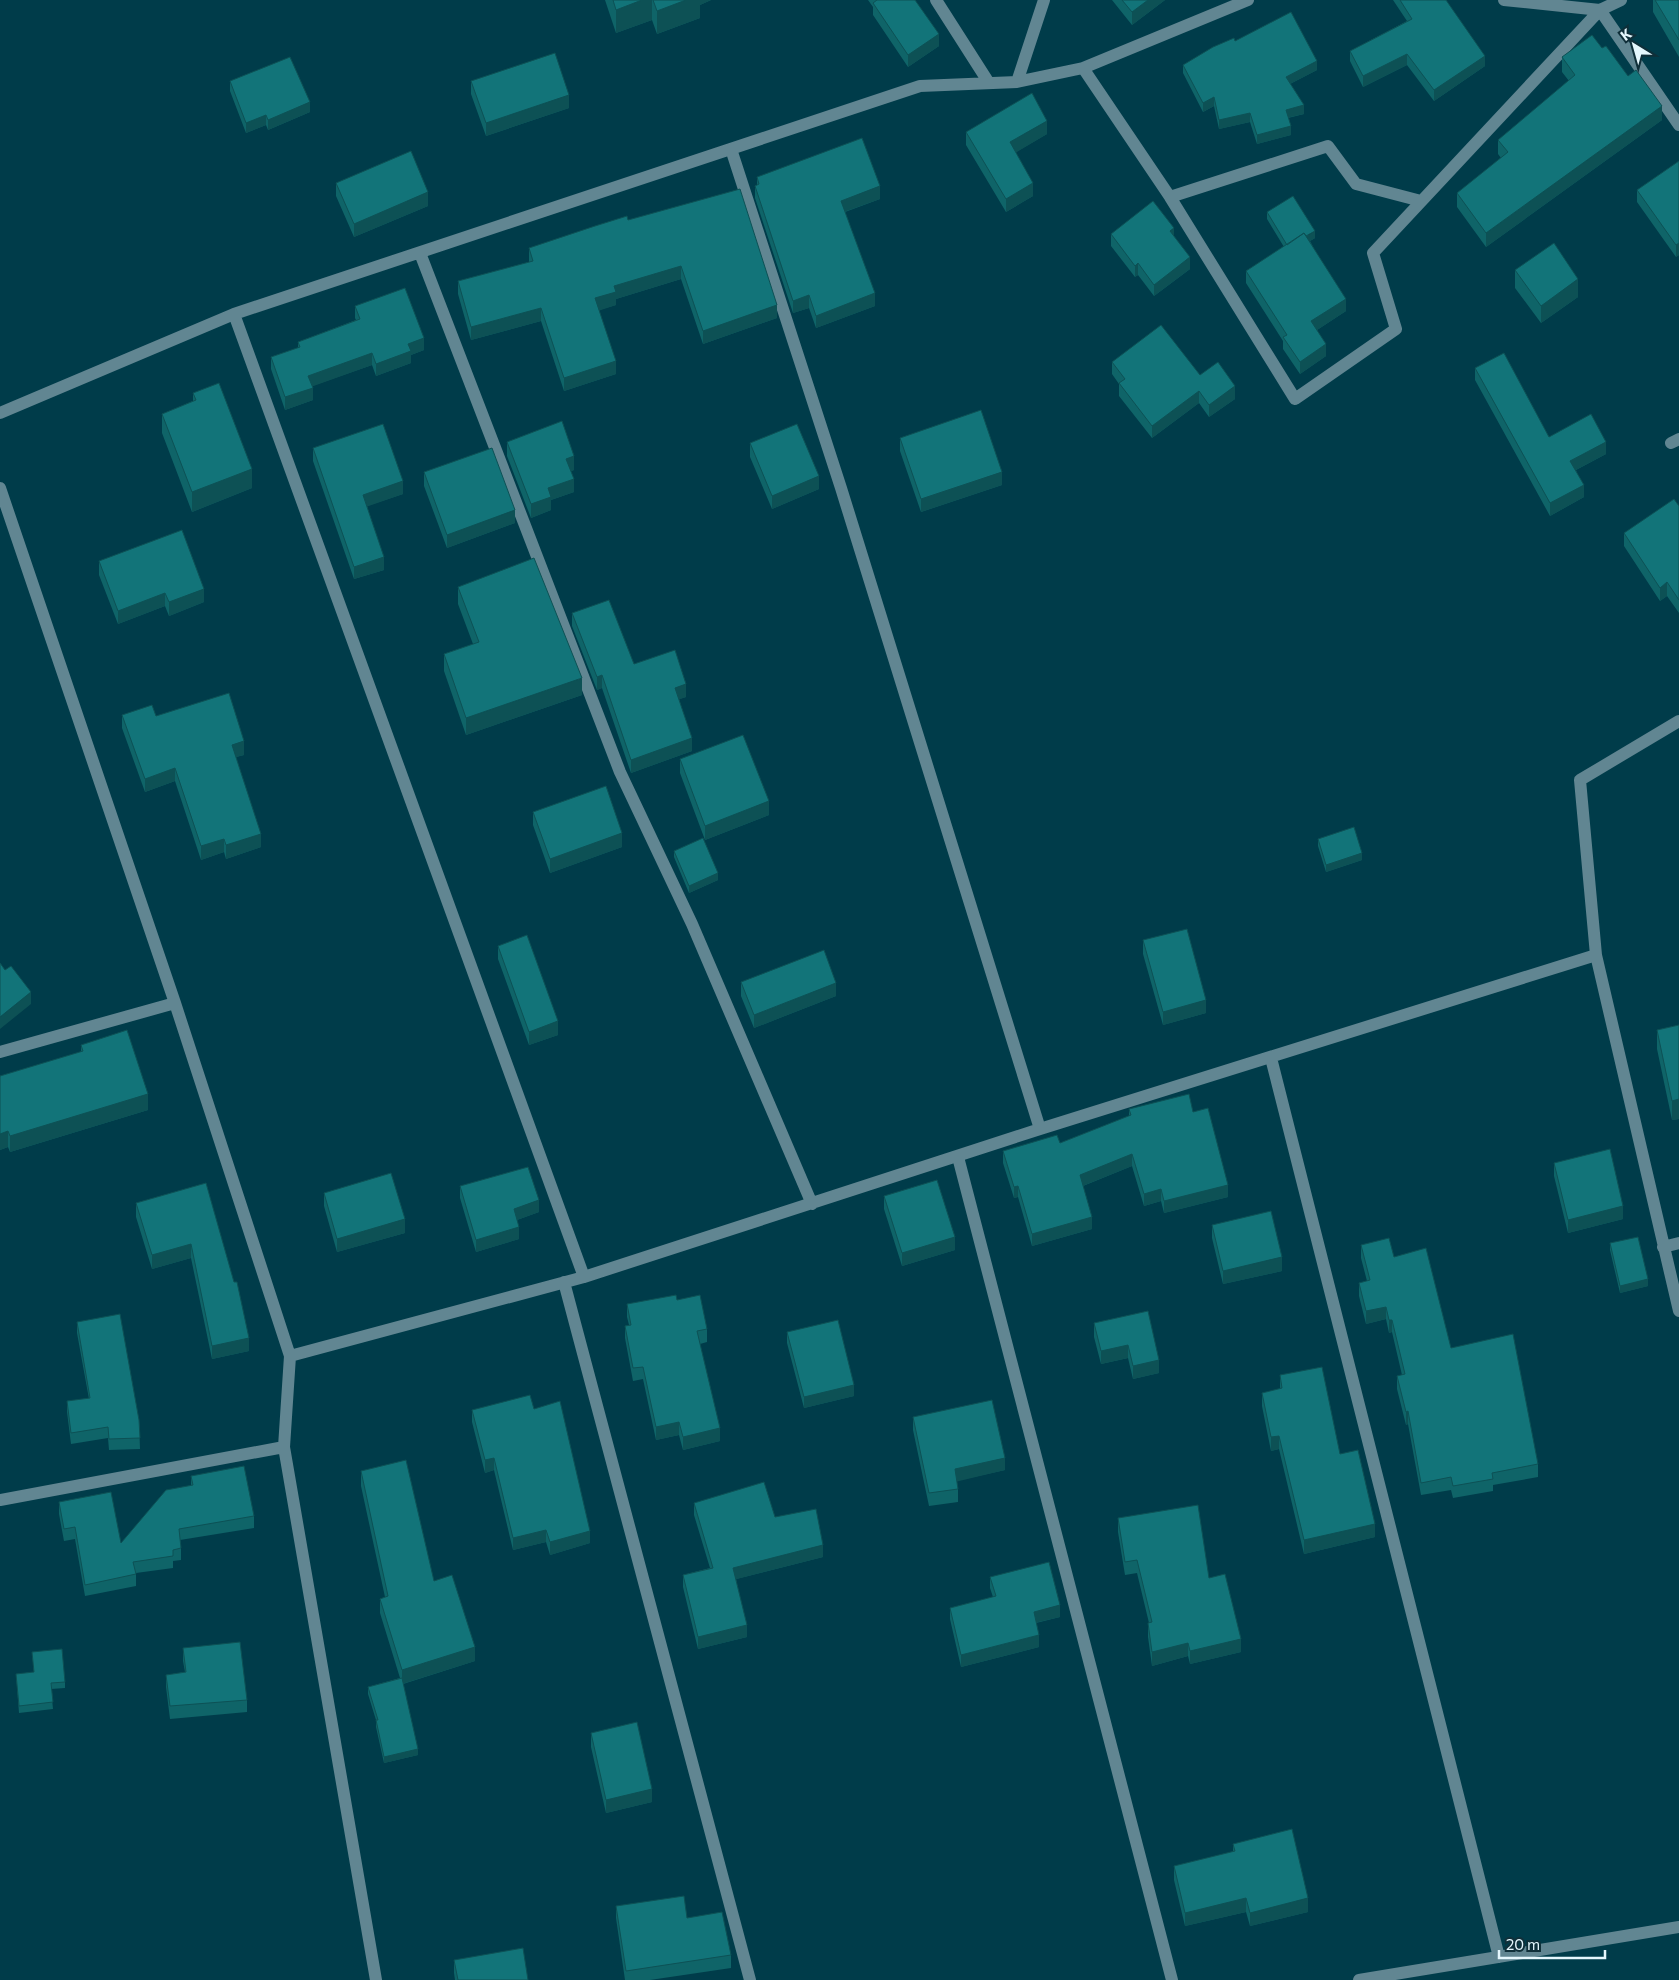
<svg xmlns="http://www.w3.org/2000/svg" width="1679" height="1980" font-family="Commissioner,sans-serif">
<style>
.lines{fill:none;stroke-linecap:round;stroke-linejoin:round}
.minor{stroke:#618692;stroke-width:12}
.wall{fill:#0f6468}
.shaded-wall{fill:#0d5155}
.building{fill:#127479;stroke:#0d5155}
</style>
<rect width="100%" height="100%" fill="#003c4a"/>
<g class="lines">
<path class="minor" d="M936,0L989,83
M1504,0L1600,10L1621,0
M1083,68L1170,197L1328,146L1356,184L1421,201
M1017,82L1044,0
M731,149L841,488L1040,1129
M1170,197L1295,399L1396,329L1373,253L1600,10L1679,125
M420,253L620,772L692,924L812,1204
M234,314L584,1277
M0,413L234,314L920,86L1017,82L1083,68L1248,0
M1671,443L1679,439
M0,488L175,1003L290,1356L284,1447L376,1980
M1596,955L1679,1311
M0,1052L175,1003
M1271,1058L1499,1957
M958,1157L1172,1980
M1663,1247L1679,1243
M564,1282L750,1980
M290,1356L584,1277L1040,1129L1596,955L1580,780L1679,721
M0,1500L284,1447
M1359,1980L1679,1927"/>
</g>
<path class="wall" d="M605,0H711L700,5V18L657,34L652,20L616,33Z
M868,0H915L939,46L908,67L873,15V7Z
M1112,0H1165L1132,25Z
M1393,0H1446L1485,66L1434,101L1407,65L1363,87L1350,61V51L1407,21Z
M1653,0H1679V57L1653,12Z
M1235,41L1317,70L1290,84L1304,114L1288,118L1291,135L1257,144L1250,122L1219,129L1214,106L1203,112L1183,73V65Z
M1602,48L1628,76L1662,120L1486,247L1457,207V193L1501,158L1498,154V140L1569,81L1562,72V57Z
M230,81L310,112L268,130L266,125L246,133L230,91Z
M471,81L569,108L486,136L471,94Z
M966,132L1047,134L1016,152L1033,196L1006,212L966,145Z
M1679,161V255L1676,257L1637,202V190Z
M757,177L880,199L845,212L875,306L816,328L809,308L793,313L755,198V186L757,185Z
M336,183L428,206L354,237L336,196Z
M1267,212L1315,238L1310,241L1346,311L1317,330L1326,356L1300,374L1283,349V341L1246,283V271L1284,247L1267,219Z
M628,220L777,318L703,344L681,279L616,299V305L599,310L616,374L564,391L541,321L471,340L458,294V281L529,262V248Z
M1111,234L1174,237L1190,269L1154,296L1138,275L1135,277L1111,246Z
M1515,270L1578,297L1541,323L1515,288Z
M355,306L424,350L411,355V363L376,376L372,365L312,386L313,400L285,410L271,369V357L298,348V342L356,320L355,318Z
M1112,362L1200,375L1235,399L1209,417L1199,403L1152,438L1119,396V384L1112,374Z
M1475,368L1549,437L1606,454L1576,470L1584,497L1550,516L1475,380Z
M193,393L252,488L192,512L162,433V414L193,401Z
M900,438L1002,485L921,512L900,451Z
M507,442L574,470L571,471L574,492L551,500V510L531,518L507,456Z
M750,443L819,489L772,509L750,457Z
M313,448L403,494L367,506L384,570L354,579L313,461Z
M424,472L515,523L447,548L424,486Z
M1679,506V613L1667,596L1660,601L1624,546V533Z
M99,561L204,602L169,616L165,606L118,624L99,575Z
M458,587L582,695L466,735L444,671V654L473,644L458,604Z
M572,613L634,664L686,697L679,699L692,751L631,773L602,688L597,690L572,626Z
M122,715L156,716L244,755L236,757L261,847L226,859L224,852L201,860L175,781L145,792L122,728Z
M680,759L769,815L705,840L680,773Z
M533,812L622,847L550,873L533,825Z
M1318,839L1362,860L1326,872L1318,846Z
M674,851L718,880L689,893L674,857Z
M1143,940L1206,1013L1163,1025L1143,954Z
M498,946L558,1035L529,1045L498,959Z
M741,982L836,996L754,1028L741,996Z
M1679,1025V1119L1672,1120L1657,1049V1030Z
M81,1045L148,1110L10,1152L8,1147L0,1150V1076L81,1052Z
M1129,1109L1193,1112L1228,1197L1164,1213L1161,1201L1144,1206L1132,1166L1083,1186L1092,1229L1032,1246L1018,1197L1014,1198L1003,1163V1151L1060,1143L1129,1116Z
M1554,1163L1623,1219L1568,1233L1554,1176Z
M206,1183L249,1351L212,1359L191,1258L152,1269L136,1217V1203Z
M460,1186L539,1212L517,1220L519,1239L476,1252L460,1198Z
M324,1193L405,1233L337,1252L324,1206Z
M884,1196L955,1250L902,1266L884,1209Z
M1212,1225L1282,1271L1223,1284L1212,1238Z
M1610,1243L1648,1286L1620,1293L1610,1250Z
M1361,1245L1394,1257L1451,1348L1538,1464V1477L1493,1485V1491L1453,1498L1451,1490L1421,1495L1408,1424L1406,1425L1397,1389V1376L1402,1375L1392,1332L1389,1333L1386,1319L1366,1324L1359,1296V1283L1367,1281L1361,1258Z
M677,1300L707,1329V1342L700,1344L720,1441L683,1450L679,1435L656,1440L643,1379L633,1381L625,1338V1326L629,1325L627,1317V1304Z
M1148,1311L1159,1373L1133,1379L1128,1358L1101,1364L1094,1337V1323Z
M77,1322L139,1420L140,1449L109,1450L108,1438L71,1444L67,1412V1401L89,1399L77,1333Z
M787,1332L854,1396L804,1408L787,1343Z
M1280,1375L1375,1537L1304,1554L1279,1449L1271,1451L1262,1406V1393L1280,1389Z
M534,1409L590,1543L550,1555L546,1542L513,1550L494,1470L485,1473L472,1422V1410Z
M913,1417L1005,1470L956,1481L958,1489V1502L929,1506L913,1430Z
M361,1471L434,1581L475,1661L403,1684L418,1755L384,1763L376,1727V1720L368,1694V1687L400,1678L380,1613V1599L385,1597L361,1486Z
M191,1476L254,1516V1528L180,1540L181,1548V1560L173,1561V1568L136,1573V1586L85,1596L75,1539L64,1541L59,1514V1502L121,1543L191,1485Z
M694,1503L823,1557L736,1579L747,1637L698,1649L683,1587V1575L710,1568L694,1515Z
M1118,1518L1209,1578L1241,1652L1190,1664L1188,1656L1152,1666L1148,1637V1623H1149L1137,1573L1125,1575L1118,1532Z
M990,1577L1060,1617L1036,1623L1039,1647L961,1667L950,1619V1608L993,1597L990,1588Z
M183,1648L247,1700V1712L170,1719L166,1687V1675L185,1672L183,1661Z
M32,1652L65,1682V1688L51,1689L53,1709L19,1713L16,1674L34,1672Z
M591,1733L652,1802L606,1813L591,1747Z
M1233,1844L1308,1912L1250,1926L1246,1912L1185,1926L1174,1880V1866L1233,1852Z
M616,1906L687,1918L731,1955V1968L650,1980H625L616,1918Z
M454,1960L528,1980H455L454,1973Z"/>
<path class="shaded-wall" d="M642,0H652V20L616,33V10Z
M686,0H711L700,5V18L657,34V11Z
M1148,0H1165L1132,25V12Z
M939,34V46L908,67V55Z
M1407,54V65L1363,87V76Z
M1485,56V66L1434,101V90Z
M1317,61V70L1286,86V77Z
M569,95V108L486,136V123Z
M1214,97V106L1203,112V103Z
M310,102V112L268,130V120Z
M1304,105V114L1286,118V110Z
M1662,106V120L1486,247V233Z
M1250,113V122L1219,129V120Z
M266,115V125L246,133V123Z
M1047,121V134L1010,156V142Z
M1291,126V135L1257,144V135Z
M1033,183V196L1006,212V199Z
M880,186V199L841,213V201Z
M428,192V206L354,237V224Z
M1174,228V239L1170,231Z
M1315,231V238L1288,254V248Z
M1679,243V255L1676,257V245Z
M1190,257V269L1154,296V285Z
M1138,263V275L1135,277V266Z
M681,266V279L616,299V305L595,312V298L614,286Z
M1578,279V297L1541,323V306Z
M875,293V306L816,328V316Z
M809,295V308L793,313V301Z
M1346,299V311L1311,334V321Z
M777,305V318L703,344V331Z
M541,308V321L471,340V327Z
M424,338V350L411,355V363L376,376V364L408,344Z
M1326,344V356L1300,374V362Z
M372,353V365L308,388V376Z
M616,361V374L564,391V378Z
M1235,386V399L1209,417V405Z
M313,388V400L285,410V397Z
M1199,391V403L1152,438V426Z
M1606,442V454L1570,473V461Z
M574,456V470L566,473V459Z
M252,469V488L192,512V492Z
M1002,472V485L921,512V499Z
M819,476V489L772,509V496Z
M574,479V492L551,500V510L531,518V504L548,488Z
M403,481V494L363,508V495Z
M1584,485V497L1550,516V503Z
M515,510V523L447,548V535Z
M384,557V570L354,579V567Z
M1667,582V596L1660,601V588Z
M204,589V602L169,616V602Z
M165,593V606L118,624V611Z
M602,675V688L597,690V677Z
M582,678V695L466,735V718Z
M686,684V697L675,701V688Z
M692,738V751L631,773V760Z
M244,741V755L232,758V745Z
M175,768V781L145,792V779Z
M769,801V815L705,840V826Z
M622,833V847L550,873V859Z
M261,834V847L226,859V845Z
M224,839V852L201,860V846Z
M1362,853V860L1326,872V865Z
M718,873V880L689,893V886Z
M836,983V996L754,1028V1015Z
M31,992V1004L0,1029V1017Z
M1206,1000V1013L1163,1025V1012Z
M558,1021V1035L529,1045V1032Z
M148,1094V1110L10,1152V1136Z
M1679,1099V1119L1672,1120V1101Z
M8,1131V1147L0,1150V1134Z
M1132,1154V1166L1080,1187V1175Z
M1228,1185V1197L1164,1213V1201Z
M1018,1186V1197L1014,1198V1187Z
M1161,1189V1201L1144,1206V1194Z
M539,1200V1212L514,1221V1209Z
M1623,1206V1219L1568,1233V1220Z
M1092,1217V1229L1032,1246V1234Z
M405,1219V1233L337,1252V1239Z
M519,1227V1239L476,1252V1240Z
M955,1237V1250L902,1266V1253Z
M191,1244V1258L152,1269V1255Z
M1282,1257V1271L1223,1284V1271Z
M1648,1279V1286L1620,1293V1286Z
M1386,1307V1319L1366,1324V1311Z
M1389,1320H1392V1332L1389,1333Z
M249,1338V1351L212,1359V1346Z
M1128,1345V1358L1101,1364V1351Z
M1159,1360V1373L1133,1379V1366Z
M854,1385V1396L804,1408V1397Z
M1408,1411V1424L1406,1425V1412Z
M679,1422V1435L656,1440V1427Z
M720,1428V1441L683,1450V1437Z
M1279,1436V1449L1271,1451V1437Z
M494,1458V1470L485,1473V1460Z
M1005,1458V1470L955,1482V1469Z
M1375,1524V1537L1304,1554V1540Z
M546,1530V1542L513,1550V1538Z
M590,1531V1543L550,1555V1542Z
M823,1545V1557L733,1580V1568Z
M1060,1605V1617L1034,1623V1612Z
M747,1625V1637L698,1649V1637Z
M1039,1635V1647L961,1667V1655Z
M1241,1639V1652L1190,1664V1651Z
M1188,1643V1656L1152,1666V1652Z
M475,1647V1661L402,1684V1670Z
M418,1749V1755L384,1763V1757Z
M652,1789V1802L606,1813V1800Z
M1246,1898V1912L1185,1926V1913Z
M1308,1898V1912L1250,1926V1913Z"/>
<path class="building" d="M613,0H642L616,10Z
M653,0H686L657,11Z
M877,0H915L939,34L908,55L873,3Z
M1122,0H1148L1132,12Z
M1400,0H1446L1485,56L1434,90L1407,54L1363,76L1350,51L1412,19Z
M1655,0H1679V40Z
M1291,12L1317,61L1286,77L1304,105L1286,110L1291,126L1257,135L1250,113L1219,120L1214,97L1203,103L1183,65L1213,47L1234,38L1235,41Z
M1592,35L1602,48L1606,46L1628,76L1636,70L1662,106L1486,233L1457,193L1508,152L1498,140L1575,75L1562,57Z
M555,53L569,95L486,123L471,81Z
M290,57L310,102L268,120L266,115L246,123L230,81Z
M1032,93L1047,121L1010,142L1033,183L1006,199L966,132Z
M862,138L880,186L841,201L875,293L816,316L809,295L793,301L755,186L759,184L757,177Z
M411,151L428,192L354,224L336,183Z
M1679,161V243L1676,245L1637,190Z
M740,189L777,305L703,331L681,266L614,286L616,292L595,298L616,361L564,378L541,308L471,327L458,281L533,261L529,248L595,226L627,216L628,220Z
M1293,196L1315,231L1306,236L1304,233L1287,245L1267,212Z
M1153,201L1174,228L1170,231L1190,257L1154,285L1138,263L1135,266L1111,234Z
M1304,233L1346,299L1311,321L1326,344L1300,362L1283,337L1287,335L1246,271Z
M1554,243L1578,279L1541,306L1515,270Z
M405,288L424,338L408,344L411,351L376,364L372,353L308,376L313,388L285,397L271,357L300,347L298,342L360,319L355,306Z
M1161,325L1200,375L1218,362L1235,386L1209,405L1199,391L1152,426L1119,383L1125,379L1112,362Z
M1504,353L1549,437L1591,414L1606,442L1570,461L1584,485L1550,503L1475,368Z
M219,383L252,469L192,492L162,414L196,400L193,393Z
M981,410L1002,472L921,499L900,438Z
M562,421L574,456L566,459L574,479L548,488L551,497L531,504L507,442Z
M383,424L403,481L363,495L384,557L354,567L313,448Z
M797,424L819,476L772,496L750,443Z
M492,448L515,510L447,535L424,472Z
M1674,499L1679,506V600L1667,582L1660,588L1624,533Z
M182,530L204,589L169,602L165,593L118,611L99,561Z
M534,558L582,678L466,718L444,654L479,642L458,587Z
M609,600L634,664L675,650L686,684L675,688L692,738L631,760L602,675L597,677L572,613Z
M229,693L244,741L232,745L261,834L226,845L224,839L201,846L175,768L145,779L122,715L152,705L156,716Z
M743,735L769,801L705,826L680,759Z
M606,786L622,833L550,859L533,812Z
M1354,827L1362,853L1326,865L1318,839Z
M703,838L718,873L689,886L674,851Z
M1187,929L1206,1000L1163,1012L1143,940Z
M527,935L558,1021L529,1032L498,946Z
M824,950L836,983L754,1015L741,982Z
M0,963L5,970L11,966L31,992L0,1017Z
M1679,1025V1099L1672,1101L1657,1030Z
M127,1030L148,1094L10,1136L8,1131L0,1134V1076L83,1051L81,1045Z
M1189,1094L1193,1112L1208,1108L1228,1185L1164,1201L1161,1189L1144,1194L1132,1154L1080,1175L1092,1217L1032,1234L1018,1186L1014,1187L1003,1151L1057,1135L1060,1143L1131,1115L1129,1109Z
M1610,1149L1623,1206L1568,1220L1554,1163Z
M528,1167L539,1200L514,1209L519,1227L476,1240L460,1186Z
M391,1173L405,1219L337,1239L324,1193Z
M937,1180L955,1237L902,1253L884,1196Z
M206,1183L234,1282H237L249,1338L212,1346L191,1244L152,1255L136,1203Z
M1271,1211L1282,1257L1223,1271L1212,1225Z
M1638,1237L1648,1279L1620,1286L1610,1243Z
M1389,1238L1394,1257L1426,1248L1451,1348L1513,1334L1538,1464L1492,1473L1493,1479L1453,1486L1451,1477L1421,1483L1408,1411L1406,1412L1397,1376L1405,1374L1392,1320H1389L1386,1307L1366,1311L1359,1283L1370,1280L1361,1245Z
M676,1295L677,1300L700,1295L707,1329L697,1331L720,1428L683,1437L679,1422L656,1427L643,1367L633,1368L625,1326L631,1325L627,1304Z
M1148,1311L1159,1360L1133,1366L1128,1345L1101,1351L1094,1323Z
M120,1314L139,1420L140,1438L109,1439L108,1427L71,1433L67,1401L90,1398L77,1322Z
M838,1320L854,1385L804,1397L787,1332Z
M1322,1367L1340,1454L1358,1450L1375,1524L1304,1540L1279,1436L1271,1437L1262,1393L1282,1388L1280,1375Z
M530,1395L534,1409L560,1401L590,1531L550,1542L546,1530L513,1538L494,1458L485,1460L472,1410Z
M992,1400L1005,1458L955,1469L958,1489L929,1493L913,1417Z
M406,1460L434,1581L452,1575L475,1647L402,1670L380,1599L388,1596L361,1471Z
M244,1466L254,1516L179,1529L181,1548L173,1550V1556L133,1562L136,1574L85,1585L75,1527L64,1529L59,1502L111,1492L121,1543L166,1490L193,1485L191,1476Z
M764,1482L775,1517L816,1509L823,1545L733,1568L747,1625L698,1637L683,1575L713,1568L694,1503Z
M1198,1505L1209,1578L1225,1574L1241,1639L1190,1651L1188,1643L1152,1652L1148,1623L1152,1622L1137,1560L1125,1562L1118,1518Z
M1049,1562L1060,1605L1034,1612L1039,1635L961,1655L950,1608L996,1596L990,1577Z
M240,1642L247,1700L170,1706L166,1675L186,1672L183,1648Z
M62,1649L65,1682L51,1683L53,1702L19,1706L16,1674L34,1672L32,1652Z
M402,1678L418,1749L384,1757L376,1720H378L368,1687Z
M637,1722L652,1789L606,1800L591,1733Z
M1292,1829L1308,1898L1250,1913L1246,1898L1185,1913L1174,1866L1235,1851L1233,1844Z
M684,1896L687,1918L722,1912L731,1955L626,1971L616,1906Z
M523,1948L528,1980H458L454,1960Z"/>
<g transform="translate(1634 45) rotate(323)" stroke="#0f2f39" stroke-width="4" paint-order="stroke">
<path d="M0-4L9 19L0 12L-9 19Z" fill="#e5f7fd"/>
<text y="-8" font-size="14" font-weight="bold" text-anchor="middle" fill="#e5f7fd">K</text>
</g>
<path d="M1499 1950v8h106v-8" fill="none" stroke="#e5f7fd" stroke-width="2.5"/>
<text x="1506" y="1950" font-size="15" fill="#e5f7fd" stroke="#0f2f39" stroke-width="4" paint-order="stroke">20 m</text>
</svg>
